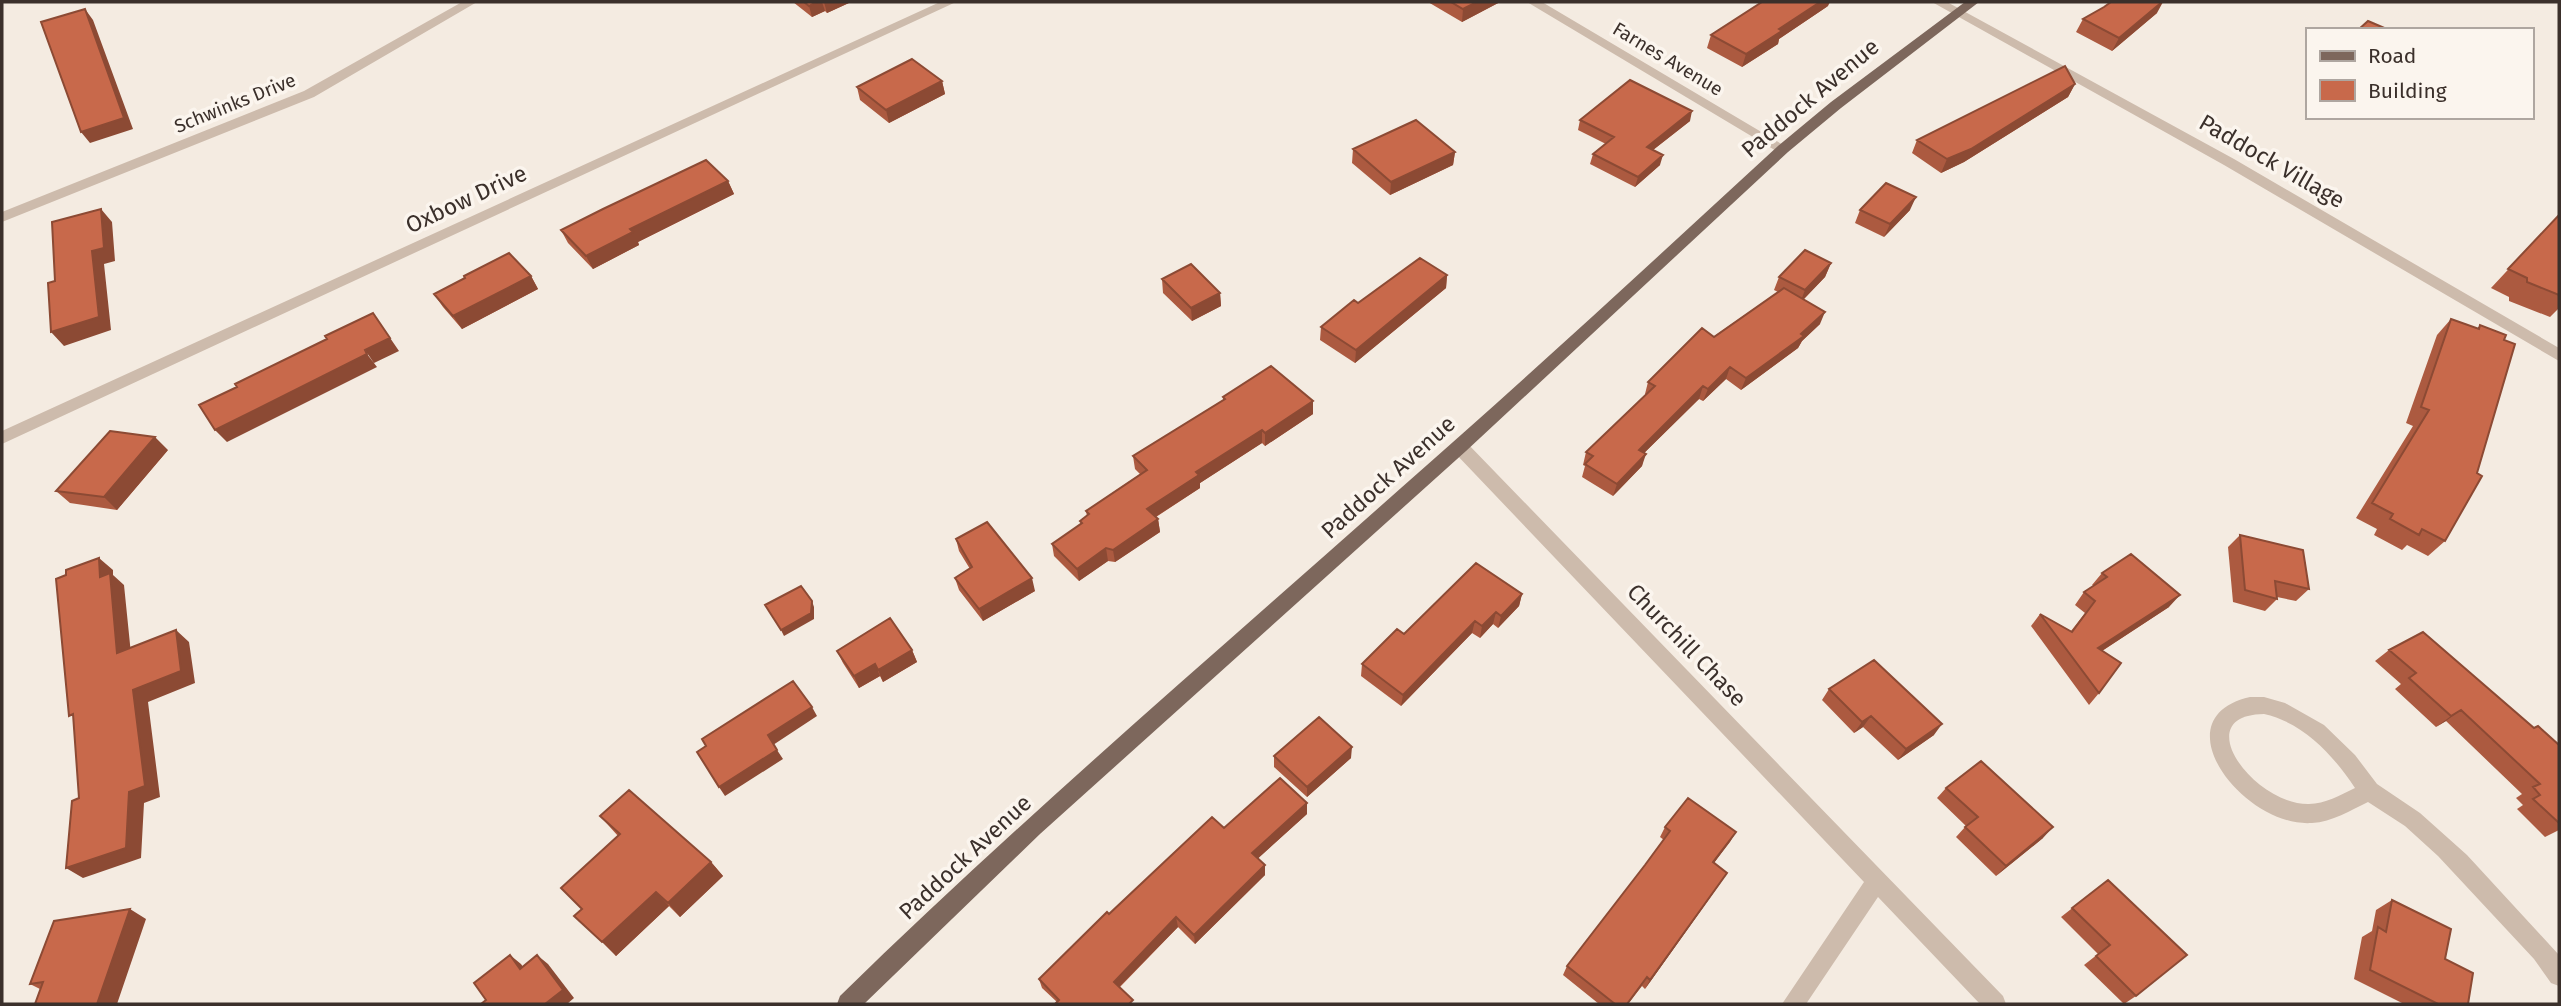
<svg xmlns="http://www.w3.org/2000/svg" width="2561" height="1006" font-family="'Fira Sans',sans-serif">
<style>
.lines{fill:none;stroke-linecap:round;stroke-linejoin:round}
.minor{fill:#cdbbac;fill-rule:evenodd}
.major{fill:#7d675c;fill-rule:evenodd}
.wall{fill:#ac5a40}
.shaded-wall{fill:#8c4a34}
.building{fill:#c8694b;stroke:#8c4a34;stroke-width:2}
.labels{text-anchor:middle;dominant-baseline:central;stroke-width:7;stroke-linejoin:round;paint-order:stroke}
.far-street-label{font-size:19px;fill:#3b302b;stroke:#fbf5ee}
.street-label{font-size:23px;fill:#3b302b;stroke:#fbf5ee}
</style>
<rect width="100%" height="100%" fill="#f4ebe1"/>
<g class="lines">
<path class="minor" d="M462,2H477L314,97L2,222V212L304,91Z
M940,2H956L2,444V431Z
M1527,2H1542L1790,149L1783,153L1778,152Z
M1932,2H1947L2234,159L2559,348V361L2224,165Z
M1460,441L1466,442L2003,996L2006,1004H1980L1878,897L1806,1004H1782L1864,882L1454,452L1452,447L1454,442Z
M2250,697H2264L2285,703L2324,725L2355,755L2377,784L2420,813L2467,855L2559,955V986L2551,983L2534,959L2438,856L2405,826L2368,802C2351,810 2332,822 2312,823C2244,828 2158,718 2250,697ZM2264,714C2304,723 2333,755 2355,788C2340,795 2325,804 2309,804C2254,805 2187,715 2264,714Z"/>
<path class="major" d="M1965,2H1979L1841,108L1788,152L1466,451L1040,834L864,1004H837L840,996C1021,819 1212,656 1401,488C1529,376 1653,261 1778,146L1831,102Z"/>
</g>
<path class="wall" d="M793,2H851L827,13L825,11L812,17Z
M1428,2H1500L1462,22Z
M1828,6L1779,39L1778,44L1742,67L1707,48L1711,35Z
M2104,7L2157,13L2112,51L2076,32L2083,19Z
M942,81L945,94L889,123L860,100L857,87Z
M2075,84L2068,97L1964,162L1941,173L1912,153L1917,140Z
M1580,120L1690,121L1653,150L1660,165L1635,187L1590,164L1593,154L1606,144L1578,130Z
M1353,149L1455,152L1453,165L1390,195L1352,163Z
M728,181L734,194L638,242L639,245L593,269L568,243L561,230Z
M1860,210H1910L1884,237L1855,223Z
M2559,215V308L2550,317L2509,301V297L2491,288Z
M1831,263L1825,277L1804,299L1820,324L1802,341L1798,348L1741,390L1726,379L1703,401L1699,399L1644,453L1642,466L1613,496L1582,477L1585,466L1583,465L1586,452L1646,395L1645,394L1648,382L1778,292L1774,290L1779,277Z
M1447,275L1446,288L1355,363L1320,340L1321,327L1358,303Z
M531,276L538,289L462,329L443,307L434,294Z
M1162,279L1220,293L1221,306L1192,321L1163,293Z
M2451,319L2477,329L2480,325L2445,541L2428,556L2407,545L2402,550L2374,535L2377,529L2356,518L2413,426L2406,423L2437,335Z
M1223,397L1313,414L1265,446L1262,443L1200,483V488L1156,517L1158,519L1160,532L1115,562L1108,561L1079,581L1054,556L1052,544L1081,524L1080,521L1087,516L1086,511L1140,474L1135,469L1133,456L1223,400Z
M168,450L117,510L70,503L56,491Z
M2240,535L2309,589L2296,601L2277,597V599L2265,611L2233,602L2228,547Z
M956,539L1035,591L983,621L959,590L955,578L970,569L959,551Z
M2102,573L2169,607L2102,651L2099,693L2089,705L2031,626L2040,614L2071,631L2085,613L2075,605L2084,592L2094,586L2092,585Z
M1522,594L1519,606L1498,628L1493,624L1480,638L1472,633L1401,706L1361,676L1362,664Z
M912,650L917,662L883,682L880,676L859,688L843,663L837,651Z
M2389,650L2534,728L2559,745V830L2545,837L2517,809L2523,805L2516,798L2522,794L2446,721L2436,727L2395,689L2401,684L2375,661Z
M1829,689L1934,735L1898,760L1863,727L1854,733L1822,700Z
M1274,756L1351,758L1307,797L1274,767Z
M1946,788L2043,838L1996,876L1956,837L1966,826L1937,798Z
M1307,814L1258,858L1265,875L1195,944L1178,927L1120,987L1057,1002L1042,988L1039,979L1109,914L1224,828Z
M600,816L711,862L723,876L680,917L669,906L616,956L582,909L618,836Z
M1665,827L1736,832L1714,863L1721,882L1645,989L1642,986L1628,1004H1599L1563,975L1567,966L1645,865L1664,840L1660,837Z
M2108,880L2136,996L2124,1004L2084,965L2098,954L2061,917Z
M2392,900L2445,959L2468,1004H2404L2354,979L2362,937L2372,931L2376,910Z
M146,919L40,989L30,984Z"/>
<path class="shaded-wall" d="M817,2H822L825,11L812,17L809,6Z
M824,2H851L827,13Z
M1477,2H1500L1462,22L1463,9Z
M1820,2H1830L1828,6L1779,39L1778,44L1742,67L1746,54L1779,29Z
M2162,2H2163L2157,13L2112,51L2119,38Z
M85,9L93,20L133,129L90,143L81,132Z
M942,81L945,94L889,123L886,110Z
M2075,84L2068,97L1964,162L1941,173L1947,159Z
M1692,111L1690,121L1644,157L1647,147Z
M1455,152L1453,165L1390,195L1391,182Z
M1663,155L1660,165L1635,187L1638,177Z
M728,181L734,194L638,242L639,245L593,269L586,256L630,229Z
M1916,197L1910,210L1884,237L1890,224Z
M101,209L112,222L115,261L104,264L111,330L64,346L51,332L92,251Z
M1831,263L1825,277L1800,303L1805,290Z
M1447,275L1446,288L1355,363L1356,350Z
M531,276L538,289L462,329L453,316Z
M1220,293L1221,306L1192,321L1191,308Z
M1825,312L1820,324L1802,341L1798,348L1741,390L1746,378L1801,334Z
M373,313L399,351L374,363L365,350Z
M367,354L377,367L227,442L215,430Z
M1730,367L1726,379L1703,401L1708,389Z
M1703,386L1699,399L1635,462L1639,450Z
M1313,401V414L1265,446V433Z
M1262,430V443L1200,483V488L1149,521L1147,509L1196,472Z
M155,437L168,450L117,510L104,497Z
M1646,454L1642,466L1613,496L1617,484Z
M1158,519L1160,532L1115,562L1113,550Z
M1106,548L1108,561L1079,581L1077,569Z
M99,558L113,570V575L124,585L132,664L117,653L100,577Z
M1032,578L1035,591L983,621L979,609Z
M1522,594L1519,606L1498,628L1501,616Z
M2180,595L2169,607L2088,660L2098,648Z
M812,601L814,607V619L784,636L781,630Z
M1496,612L1493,624L1480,638L1482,626Z
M1475,621L1472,633L1401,706L1403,695Z
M176,630L189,642L195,683L148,702L160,797L144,803L141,858L83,878L66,868L133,690Z
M912,650L917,662L883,682L878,670Z
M875,664L880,676L859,688L854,676Z
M812,707L817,716L773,745L768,735Z
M2461,710L2446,721L2436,727L2451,716Z
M1871,716L1863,727L1854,733L1862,722Z
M1942,724L1934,735L1898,760L1906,749Z
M1352,747L1351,758L1307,797V787Z
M777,750L783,759L725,796L719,787Z
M1307,803V814L1253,863L1252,853Z
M2053,827L2043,838L1996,876L2006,866Z
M1736,832L1730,842L1707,872L1713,862Z
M711,862L723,876L680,917L668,903Z
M1265,865V875L1195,944L1194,935Z
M1727,873L1721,882L1645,989L1650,980Z
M656,892L669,906L616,956L602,942Z
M130,909L146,919L117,1004H97Z
M1176,917L1178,927L1116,990L1114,982Z
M510,955L521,964L531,978L520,969Z
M537,955L548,964L574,998L567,1004H545Z"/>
<path class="building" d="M804,2H817L809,6Z
M1451,2H1477L1463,9Z
M1762,2H1820L1779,29L1782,31L1746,54L1711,35Z
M2111,2H2162L2119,38L2083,19L2104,7Z
M85,9L124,118L81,132L41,22Z
M2368,21L2389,30H2358Z
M912,59L942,81L886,110L857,87Z
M2065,66L2075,84L1971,149L1947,159L1917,140Z
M1630,80L1692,111L1647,147L1663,155L1638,177L1593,154L1614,137L1580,120Z
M1416,120L1455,152L1391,182L1353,149Z
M706,160L728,181L630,229L633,232L586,256L561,230L603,209Z
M1886,183L1916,197L1890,224L1860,210Z
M101,209L104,248L92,251L99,317L51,332L48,283L55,281L52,222Z
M2559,215V295L2527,282V278L2508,269Z
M1805,250L1831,263L1805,290L1779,277Z
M509,253L531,276L453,316L434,294L465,278L464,276Z
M1420,258L1447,275L1356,350L1321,327L1354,300L1358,303Z
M1191,264L1220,293L1191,308L1162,279Z
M1784,288L1825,312L1801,334L1804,336L1746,378L1730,367L1708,389L1703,386L1639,450L1646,454L1617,484L1585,464L1593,456L1586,452L1655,386L1648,382L1702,328L1714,337Z
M373,313L390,338L365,350L367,354L215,430L199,405L237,387L235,384L327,339L325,336Z
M2451,319L2479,329L2480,325L2506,335L2504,340L2515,344L2477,473L2482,476L2445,541L2422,529L2419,535L2390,519L2393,514L2372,503L2429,410L2421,407Z
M1271,366L1313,401L1265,433L1262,430L1196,472L1199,475L1147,509L1158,519L1113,550L1106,548L1077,569L1052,544L1082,523L1080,521L1089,514L1086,511L1147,470L1133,456L1225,399L1223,397Z
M110,431L155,437L104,497L56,491Z
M987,522L1032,578L979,609L955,578L972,567L956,539Z
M2240,535L2303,550L2309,589L2275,581L2277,599L2245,590Z
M2131,554L2180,595L2098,648L2121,663L2099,693L2040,614L2072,632L2095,601L2084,592L2107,577L2102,573Z
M99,558L100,577L110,573L117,653L176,630L181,671L133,690L145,786L129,792L126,848L66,868L72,801L79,798L73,714L69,716L56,579L66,575V570Z
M1476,563L1522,594L1501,616L1496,612L1482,626L1475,621L1403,695L1362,664L1397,629L1404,634Z
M801,586L812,601L811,613L781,630L765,605Z
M890,618L912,650L878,670L875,664L854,676L837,651Z
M2423,632L2534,728L2538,726L2559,745V823L2533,799L2540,795L2533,787L2540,784L2461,710L2451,716L2409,678L2416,673L2389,650Z
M1874,660L1942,724L1906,749L1871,716L1862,722L1829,689Z
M793,681L812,707L768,735L777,750L719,787L697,752L706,746L702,739Z
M1319,717L1352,747L1307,787L1274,756Z
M1981,761L2053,827L2006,866L1965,827L1978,817L1946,788Z
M1280,778L1307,803L1252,853L1265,865L1194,935L1176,917L1114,982L1133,1000L1129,1004H1055L1059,1000L1039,979L1107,912L1109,914L1212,817L1224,828Z
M629,790L711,862L668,903L656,892L602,942L574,916L582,909L561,888L620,834L600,816Z
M1688,798L1736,832L1713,862L1727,873L1650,980L1647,977L1627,1004H1615L1567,966L1645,865L1670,831L1665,827Z
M2108,880L2187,955L2136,996L2096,956L2110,945L2072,908Z
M2392,900L2451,929L2445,959L2473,973L2468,1004H2438L2370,970L2378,927L2386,932Z
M130,909L97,1004H35L43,982L30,984L54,921Z
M510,955L520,969L537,955L563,990L545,1004H481L486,1000L474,983Z"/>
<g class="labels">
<g class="far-street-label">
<text transform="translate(1668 59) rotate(31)">Farnes Avenue</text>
<text transform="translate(235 103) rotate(-22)">Schwinks Drive</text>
</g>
<g class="street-label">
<text transform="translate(1810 98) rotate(-40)">Paddock Avenue</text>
<text transform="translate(2272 161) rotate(30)">Paddock Village</text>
<text transform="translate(466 199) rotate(-25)">Oxbow Drive</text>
<text transform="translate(1388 477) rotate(-42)">Paddock Avenue</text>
<text transform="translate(1687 645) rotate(46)">Churchill Chase</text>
<text transform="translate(965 857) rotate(-43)">Paddock Avenue</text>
</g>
</g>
<rect width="2561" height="1006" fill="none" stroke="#3b302b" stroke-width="7"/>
<rect x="2306" y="28" width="228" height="91" fill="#fbf5ee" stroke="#aea6a0" stroke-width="2"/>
<rect x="2320" y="51" width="35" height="10" fill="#7d675c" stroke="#aea6a0" stroke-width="2"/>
<text x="2368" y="63" font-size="21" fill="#3b302b">Road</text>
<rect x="2320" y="80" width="35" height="21" fill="#c8694b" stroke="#aea6a0" stroke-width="2"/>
<text x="2368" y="98" font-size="21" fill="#3b302b">Building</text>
</svg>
